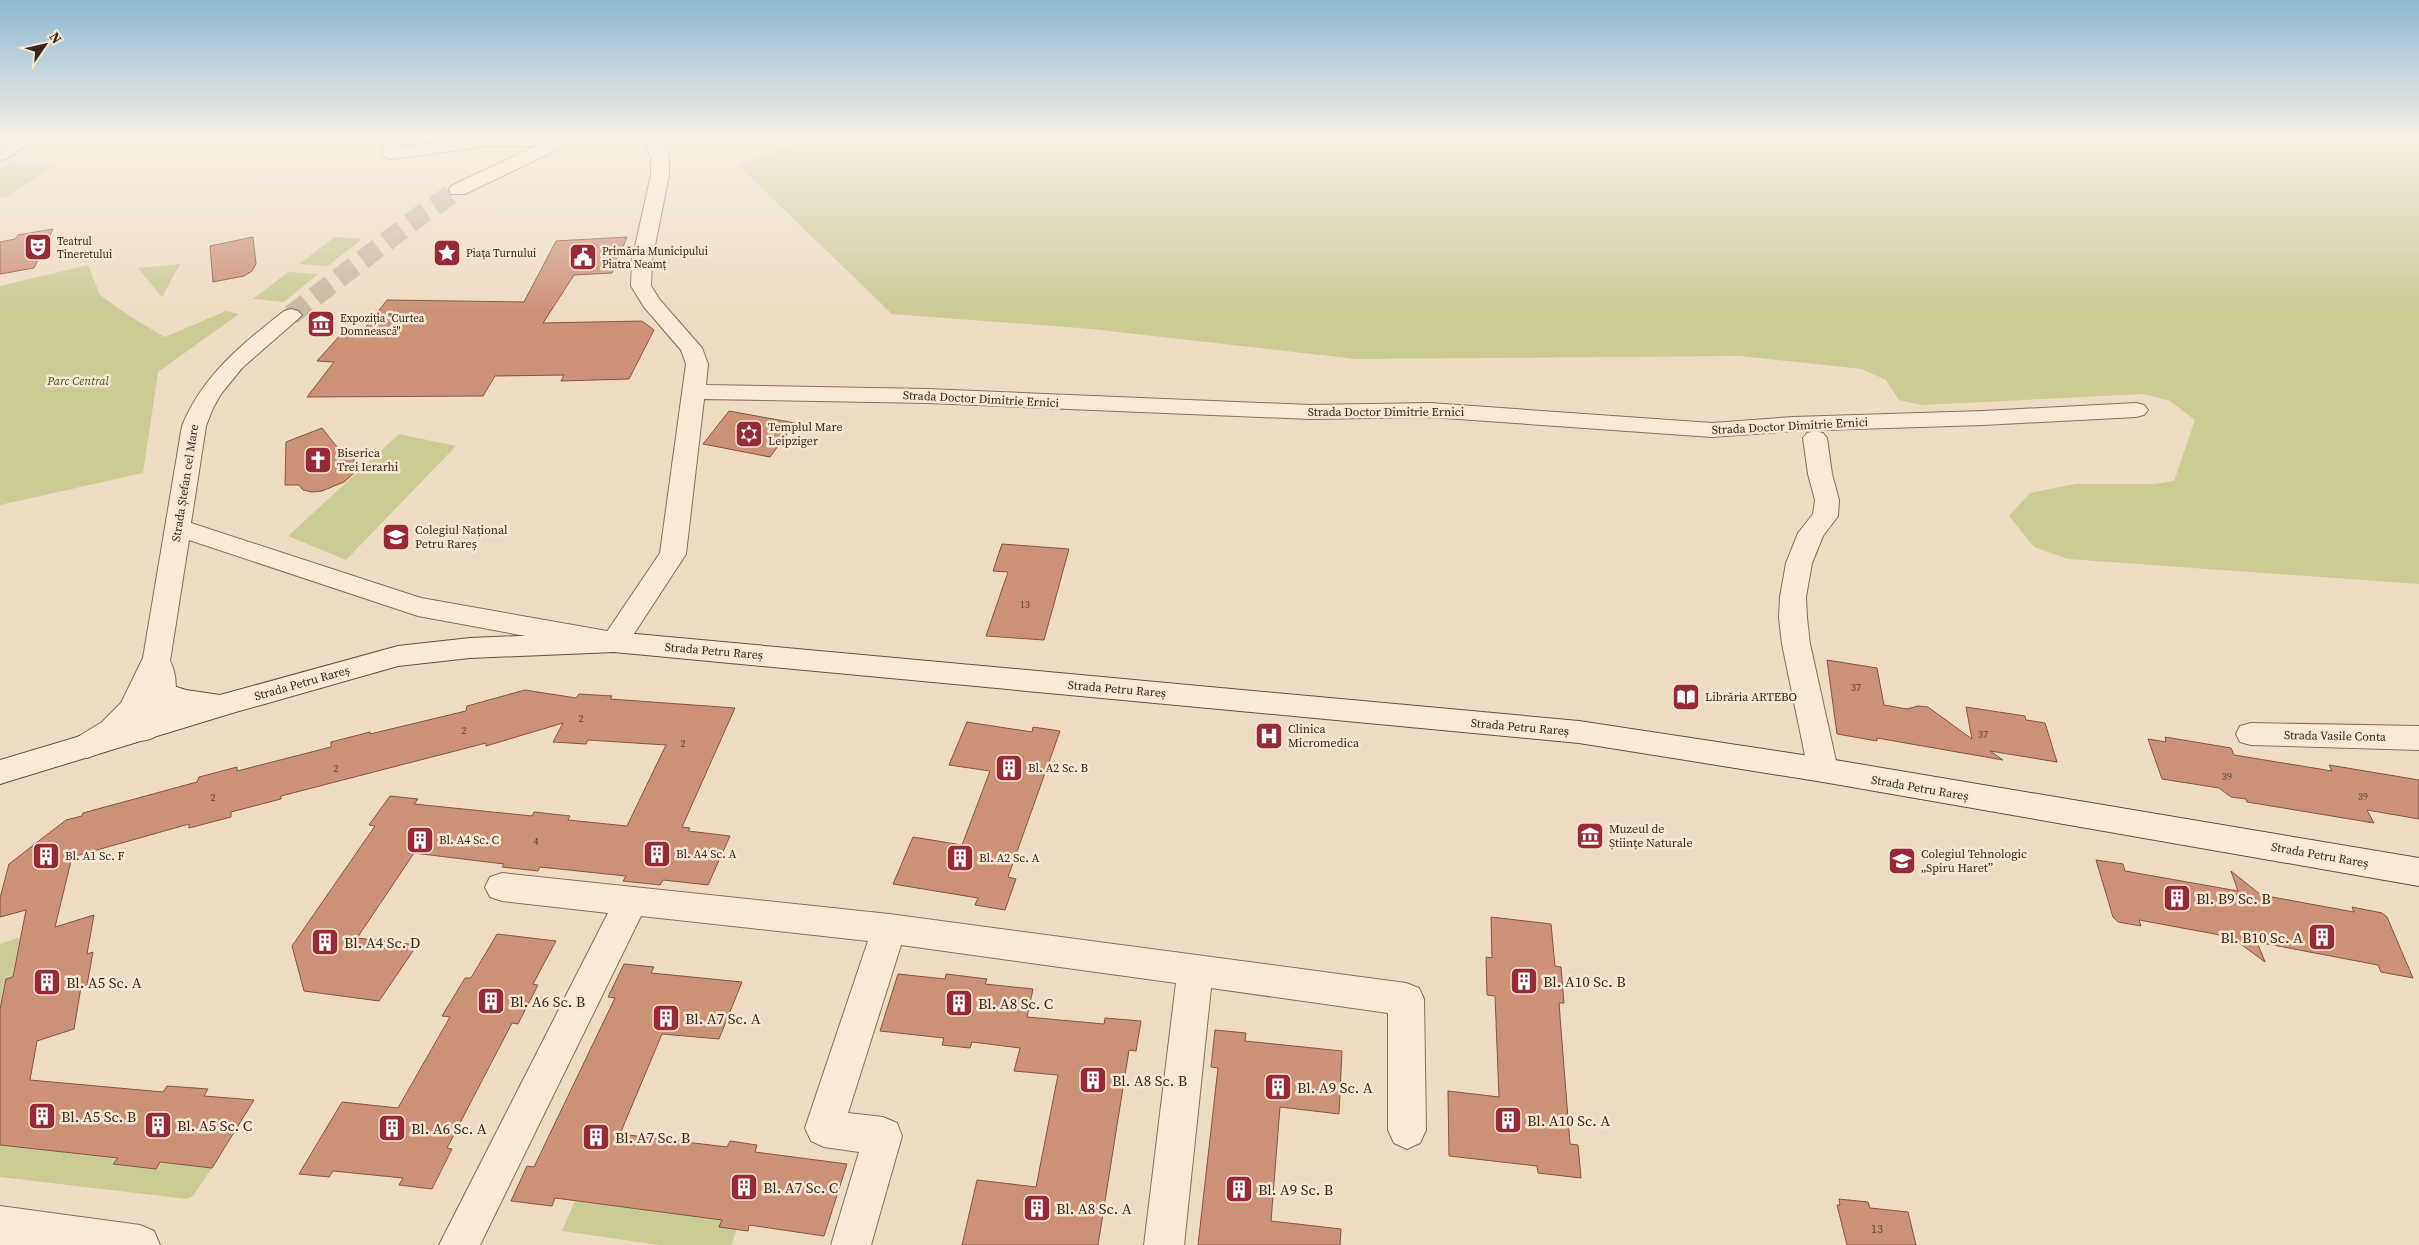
<svg xmlns="http://www.w3.org/2000/svg" width="2419" height="1245" font-family="'Source Serif 4',serif">
<style>
.green{fill:#cbcb96}
.building{fill:#cc9278;stroke:#86543f}
.lines{fill:none;stroke-linecap:round;stroke-linejoin:round}
.tertiary-tunnel{stroke:#c9b8a1;stroke-width:20;stroke-dasharray:20 10;stroke-linecap:butt}
.minor-casing{stroke:#876d59;stroke-width:2}
.tertiary-casing{stroke:#876d59;stroke-width:2}
.secondary-casing{stroke:#694e3c;stroke-width:2}
.minor{fill:#f8ead5;fill-rule:evenodd}
.tertiary{fill:#f8ead5;fill-rule:evenodd}
.secondary{fill:#f8ead5;fill-rule:evenodd}
.labels{text-anchor:middle;dominant-baseline:central;stroke-width:5;stroke-linejoin:round;paint-order:stroke}
.number-label{font-size:10px;fill:#5c4234}
.far-poi-label{font-size:11px;fill:#37271d;stroke:#f5e7d1;text-anchor:start}
.park-label{font-size:12px;font-style:italic;fill:#4c5324;stroke:#f5e7d1}
.street-label{font-size:12px;fill:#37271d;stroke:#f5e7d1}
.poi-label{font-size:12px;fill:#37271d;stroke:#f5e7d1;text-anchor:start}
.near-number-label{font-size:12px;fill:#5c4234}
.near-poi-label{font-size:15px;fill:#37271d;stroke:#f5e7d1;text-anchor:start}
</style>
<rect width="100%" height="100%" fill="#eedcc2"/>
<path class="green" d="M49,137H80C66,145 52,146 36,145Z
M811,137H2419V584L2068,559L2034,547L2009,516L2030,493L2076,484H2154L2174,481L2195,420L2170,401L2143,394L1922,405L1899,400L1886,380L1862,369L1739,356L1356,359L1092,329L892,314L738,165Z
M10,163L57,165L6,197H0V169Z
M335,237L362,239L328,266L299,264Z
M180,264L162,297L138,268Z
M88,265L100,295L129,316L165,337L226,311L239,314L158,372L143,473L0,505V286Z
M288,272L318,274L284,302L253,299Z
M399,434L456,446L346,560L288,536Z
M20,937L13,977L0,1010V944Z
M0,1145L118,1158L113,1164L156,1169L160,1162L212,1168L193,1196L187,1199L0,1177Z
M575,1201L722,1220L719,1227L737,1229L731,1245H659L562,1231Z"/>
<path class="building" d="M53,229L34,268L0,274V242L15,239L18,235Z
M253,237L256,264L252,271L244,276L213,282L210,246Z
M627,237L612,273L574,275L543,323L642,321L654,330L629,379L561,381L564,375L495,376L483,396L307,397L334,362L317,361L343,332H362L387,300L524,302L556,241Z
M729,411L795,423L770,457L703,444Z
M322,428L341,452H356L352,467L355,472L344,482L322,491L312,492L303,490L299,485H285L286,442Z
M1002,544L1069,549L1044,640L986,636L1008,572L993,571Z
M1827,660L1877,668L1884,705L1907,709L1918,706L1928,707L1972,739L1966,707L2025,716L2026,720L2045,723L2057,762L1990,751L2003,760L1877,738V741L1837,734Z
M525,690L576,698L579,694L612,696L610,699L735,708L682,827L690,828L688,831L730,836L708,885L663,880L660,885L623,881L626,876L540,867L538,871L502,867L504,864L414,853L357,938L417,945L379,1001L304,991L292,946L375,826L369,825L390,796L418,799L414,804L532,816L534,812L570,816L568,820L627,826L666,745L588,740L586,744L553,742L563,723L486,746V743L281,796V799L231,812V817L189,828V824L72,857L55,927L94,915L87,954L93,952L87,985L81,987L74,1029L37,1041L30,1080L163,1092L167,1086L208,1089L204,1096L254,1100L212,1168L160,1162L156,1169L113,1164L118,1158L0,1145V1010L6,979L13,977L26,910L0,917V898L9,864L66,820L82,816L83,813L197,782L199,777L237,767V771L331,747V742L370,732V734L466,711L467,706Z
M967,722L1032,732L1033,727L1060,731L1008,877L1016,879L1005,910L975,905L978,898L893,884L913,837L962,845L990,771L949,765Z
M2165,737L2231,748L2234,755L2332,771L2329,765L2419,780V819L2367,810L2374,823L2247,802L2246,799L2231,797L2219,788L2162,779L2148,739L2166,742Z
M2096,860L2123,864L2125,871L2238,891L2231,871L2261,895L2354,912L2352,907L2382,913L2387,917L2413,978L2381,972L2378,965L2257,942L2265,962L2231,937L2139,920L2141,926L2118,922L2113,917Z
M1491,917L1551,924L1555,966L1561,967L1564,1003H1559L1570,1144L1578,1145L1581,1178L1538,1173L1537,1166L1449,1156L1448,1091L1499,1097L1495,996L1487,995L1486,957L1492,958Z
M497,934L556,941L533,984L538,985L518,1024L512,1023L447,1148L452,1149L432,1189L399,1185L403,1178L333,1171L329,1177L299,1174L342,1102L398,1108L450,1017L442,1016L465,978H471Z
M624,964L654,967L651,973L742,982L719,1039L662,1034L620,1134L727,1147L730,1141L757,1145L755,1152L847,1164L824,1236L749,1225L748,1231L719,1227L722,1220L555,1198L552,1206L511,1201L527,1166L534,1167L581,1069L615,998L608,997Z
M898,974L945,979L946,974L987,979L985,984L1033,989L1027,1017L1104,1024L1105,1018L1141,1021L1136,1051L1129,1050L1098,1245H962L977,1180L1036,1187L1058,1075L1014,1071L1020,1048L972,1042L970,1048L942,1045L944,1038L880,1031Z
M1215,1030L1246,1033L1245,1041L1342,1051L1339,1114L1280,1107L1271,1221L1341,1229L1340,1245H1198L1218,1068L1211,1067Z
M1839,1199L1868,1202L1870,1208L1908,1212L1916,1245H1847L1837,1205H1840Z"/>
<g class="lines">
<path class="tertiary-tunnel" d="M291,315L421,215L458,190"/>
<g class="minor-casing">
<path id="minor" d="M18,137H39L6,159L0,160V148Z
M384,137H402L401,147L478,137H563L560,141L530,146H486L392,159L386,158L383,154Z
M643,137H661L669,157V175L652,260L651,286L660,300L702,348L708,364L706,385L928,389L1310,405L1430,403L1712,423L1793,417L1983,411L2136,403L2144,405L2148,410L2144,415L2136,417L1983,425L1793,431L1712,437L1430,417L1310,419L928,403L704,399L686,554L624,649L614,652L604,649L600,642L660,553L686,364L681,350L644,307L631,286L632,260L651,175V157Z
M1815,431L1823,433L1827,438L1832,474L1839,500L1838,516L1823,536L1812,563L1806,597L1807,618L1810,644L1838,770L1834,779L1823,782L1812,779L1808,770L1782,644L1779,618L1780,597L1786,563L1798,533L1813,514L1815,500L1808,474L1803,438L1807,433Z
M2251,723L2419,726V750L2251,745L2240,742L2236,734L2240,726Z
M502,873L889,914L1406,983L1419,988L1424,999L1426,1130L1420,1143L1407,1149L1394,1143L1388,1130V1013L1211,988L1184,1245H1144L1176,983L901,945L848,1113L883,1117L897,1123L902,1136L871,1245H831L859,1152L824,1147L811,1141L805,1128L868,941L641,916L480,1245H439L608,913L502,901L490,897L485,887L490,877Z
M0,1206L140,1225L154,1231L160,1245H0Z"/>
</g>
<g class="tertiary-casing">
<path id="tertiary" d="M555,137H578L575,141L465,194H451L449,190L451,186Z
M291,309L298,311L302,315L298,319L242,368L221,394L213,408L206,426L191,523L421,598L607,631L617,634L621,641L617,648L607,651L418,616L189,540L170,661C185,688 171,751 132,739L129,732L98,754L87,758L76,754L72,746L76,738L102,722L121,703L143,658L182,426C203,375 242,344 284,311Z"/>
</g>
<g class="secondary-casing">
<path id="secondary" d="M614,632L1579,721L1823,758L2419,858V886L1823,782L1579,743L614,652L470,658L398,666L229,714L0,784V760L174,708L154,702L149,694L154,686L164,683L186,690L220,695L398,646L470,638Z"/>
</g>
<use href="#minor" class="minor"/>
<use href="#tertiary" class="tertiary"/>
<use href="#secondary" class="secondary"/>
</g>
<linearGradient id="sky" x2="0" y2="1"><stop stop-color="#8db9d4"/><stop offset="0.44" stop-color="#f7efe4"/><stop offset="1" stop-color="#f7efe4" stop-opacity="0"/></linearGradient>
<rect width="2419" height="311" fill="url(#sky)"/>
<defs>
<g id="theatre-square" transform="scale(1.4375)"><rect x="-9" y="-9" width="18" height="18" rx="4" fill="#962a36" stroke="#f5e7d1"/><path d="M-5-5.5Q0-4 5-5.5V0Q5 5 0 6Q-5 5-5 0ZM-3.3-2.5H-1v1.5H-3.3ZM1-2.5H3.3v1.5H1ZM-2.8 1Q0 5.5 2.8 1Z" fill="#fff"/></g>
<g id="sight-square" transform="scale(1.4375)"><rect x="-9" y="-9" width="18" height="18" rx="4" fill="#962a36" stroke="#f5e7d1"/><path d="M0-6L1.8-2.2L6-1.7L2.9 1.2L3.7 5.4L0 3.3L-3.7 5.4L-2.9 1.2L-6-1.7L-1.8-2.2Z" fill="#fff"/></g>
<g id="civic-square" transform="scale(1.4375)"><rect x="-9" y="-9" width="18" height="18" rx="4" fill="#962a36" stroke="#f5e7d1"/><path d="M-.6-6.5H3V-4.5H.6V-3L4-1V1h2V6H-6V1h2V-1L-.6-3ZM-1.2 2.5V6h2.4V2.5Z" fill="#fff"/></g>
<g id="museum-square" transform="scale(1.4375)"><rect x="-9" y="-9" width="18" height="18" rx="4" fill="#962a36" stroke="#f5e7d1"/><path d="M0-6L6-3V-2H-6V-3ZM-5-1h2V3h-2ZM-1-1h2V3h-2ZM3-1h2V3H3ZM-6 4H6V6H-6Z" fill="#fff"/></g>
<g id="synagogue-square" transform="scale(1.4375)"><rect x="-9" y="-9" width="18" height="18" rx="4" fill="#962a36" stroke="#f5e7d1"/><path d="M0-6.5L5.6 3.2H-5.6ZM0 6.5L5.6-3.2H-5.6Z" fill="#fff"/></g>
<g id="church-square" transform="scale(1.4375)"><rect x="-9" y="-9" width="18" height="18" rx="4" fill="#962a36" stroke="#f5e7d1"/><path d="M-1.2-6h2.4v3.5h3.3v2.4h-3.3V6h-2.4V-.1h-3.3v-2.4h3.3Z" fill="#fff"/></g>
<g id="university-square" transform="scale(1.4375)"><rect x="-9" y="-9" width="18" height="18" rx="4" fill="#962a36" stroke="#f5e7d1"/><path d="M0-5L7-2L0 1L-7-2ZM-4 1L0 2.5L4 1V4Q0 6-4 4Z" fill="#fff"/></g>
<g id="library-square" transform="scale(1.4375)"><rect x="-9" y="-9" width="18" height="18" rx="4" fill="#962a36" stroke="#f5e7d1"/><path d="M-6-4Q-3-5.5-.7-3.5V5Q-3 3-6 4ZM6-4Q3-5.5 .7-3.5V5Q3 3 6 4Z" fill="#fff"/></g>
<g id="hospital-square" transform="scale(1.4375)"><rect x="-9" y="-9" width="18" height="18" rx="4" fill="#962a36" stroke="#f5e7d1"/><path d="M-5-5h3v3.5h4V-5h3V5h-3V1.5h-4V5h-3Z" fill="#fff"/></g>
<g id="building-square" transform="scale(1.4375)"><rect x="-9" y="-9" width="18" height="18" rx="4" fill="#962a36" stroke="#f5e7d1"/><path d="M-4-6H4V6H1V3H-1V6H-4ZM-2.5-4.3h1.7v1.8h-1.7ZM.8-4.3h1.7v1.8H.8ZM-2.5-1h1.7V.8h-1.7ZM.8-1h1.7V.8H.8Z" fill="#fff"/></g>
<g id="school-square" transform="scale(1.4375)"><rect x="-9" y="-9" width="18" height="18" rx="4" fill="#962a36" stroke="#f5e7d1"/><path d="M0-5L7-2L0 1L-7-2ZM-4 1L0 2.5L4 1V4Q0 6-4 4Z" fill="#fff"/></g>
</defs>
<g fill-rule="evenodd">
<use href="#theatre-square" x="38" y="247"/>
<use href="#sight-square" x="447" y="253"/>
<use href="#civic-square" x="583" y="257"/>
<use href="#museum-square" x="321" y="324"/>
<use href="#synagogue-square" x="749" y="434"/>
<use href="#church-square" x="318" y="460"/>
<use href="#university-square" x="396" y="537"/>
<use href="#library-square" x="1686" y="697"/>
<use href="#hospital-square" x="1269" y="736"/>
<use href="#building-square" x="1009" y="768"/>
<use href="#museum-square" x="1590" y="836"/>
<use href="#building-square" x="420" y="840"/>
<use href="#building-square" x="657" y="854"/>
<use href="#building-square" x="46" y="856"/>
<use href="#building-square" x="960" y="858"/>
<use href="#school-square" x="1902" y="861"/>
<use href="#building-square" x="2177" y="898"/>
<use href="#building-square" x="2322" y="937"/>
<use href="#building-square" x="325" y="942"/>
<use href="#building-square" x="1524" y="981"/>
<use href="#building-square" x="47" y="982"/>
<use href="#building-square" x="491" y="1001"/>
<use href="#building-square" x="959" y="1003"/>
<use href="#building-square" x="666" y="1018"/>
<use href="#building-square" x="1093" y="1080"/>
<use href="#building-square" x="1278" y="1087"/>
<use href="#building-square" x="42" y="1116"/>
<use href="#building-square" x="1508" y="1120"/>
<use href="#building-square" x="158" y="1125"/>
<use href="#building-square" x="392" y="1128"/>
<use href="#building-square" x="596" y="1137"/>
<use href="#building-square" x="744" y="1187"/>
<use href="#building-square" x="1239" y="1189"/>
<use href="#building-square" x="1037" y="1208"/>
</g>
<g class="labels">
<g class="number-label">
<text x="1025" y="604">13</text>
<text x="1856" y="687">37</text>
<text x="581" y="718">2</text>
<text x="464" y="730">2</text>
<text x="1983" y="734">37</text>
<text x="683" y="743">2</text>
<text x="336" y="768">2</text>
<text x="2227" y="776">39</text>
<text x="2363" y="796">39</text>
<text x="213" y="797">2</text>
<text x="536" y="841">4</text>
</g>
<g class="far-poi-label">
<text x="57" y="241">Teatrul<tspan x="57" dy="13">Tineretului</tspan></text>
<text x="602" y="251">Primăria Municipului<tspan x="602" dy="13">Piatra Neamț</tspan></text>
<text x="466" y="253">Piața Turnului</text>
<text x="340" y="318">Expoziția "Curtea<tspan x="340" dy="13">Domnească"</tspan></text>
</g>
<g class="park-label">
<text x="78" y="381">Parc Central</text>
</g>
<g class="street-label">
<text transform="translate(981 399) rotate(3)">Strada Doctor Dimitrie Ernici</text>
<text x="1386" y="412">Strada Doctor Dimitrie Ernici</text>
<text transform="translate(1790 426) rotate(-3)">Strada Doctor Dimitrie Ernici</text>
<text transform="translate(185 483) rotate(-81)">Strada Ștefan cel Mare</text>
<text transform="translate(714 651) rotate(5)">Strada Petru Rareș</text>
<text transform="translate(302 683) rotate(-16)">Strada Petru Rareș</text>
<text transform="translate(1117 689) rotate(5)">Strada Petru Rareș</text>
<text transform="translate(1520 727) rotate(5)">Strada Petru Rareș</text>
<text transform="translate(2335 736) rotate(1)">Strada Vasile Conta</text>
<text transform="translate(1920 788) rotate(10)">Strada Petru Rareș</text>
<text transform="translate(2320 855) rotate(10)">Strada Petru Rareș</text>
</g>
<g class="poi-label">
<text x="768" y="427">Templul Mare<tspan x="768" dy="14">Leipziger</tspan></text>
<text x="337" y="453">Biserica<tspan x="337" dy="14">Trei Ierarhi</tspan></text>
<text x="415" y="530">Colegiul Național<tspan x="415" dy="14">Petru Rareș</tspan></text>
<text x="1705" y="697">Librăria ARTEBO</text>
<text x="1288" y="729">Clinica<tspan x="1288" dy="14">Micromedica</tspan></text>
<text x="1028" y="768">Bl. A2 Sc. B</text>
<text x="1609" y="829">Muzeul de<tspan x="1609" dy="14">Științe Naturale</tspan></text>
<text x="439" y="840">Bl. A4 Sc. C</text>
<text x="676" y="854">Bl. A4 Sc. A</text>
<text x="1921" y="854">Colegiul Tehnologic<tspan x="1921" dy="14">„Spiru Haret”</tspan></text>
<text x="65" y="856">Bl. A1 Sc. F</text>
<text x="979" y="858">Bl. A2 Sc. A</text>
</g>
<g class="near-number-label">
<text x="1877" y="1229">13</text>
</g>
<g class="near-poi-label">
<text x="2196" y="898">Bl. B9 Sc. B</text>
<text x="2303" y="937" text-anchor="end">Bl. B10 Sc. A</text>
<text x="344" y="942">Bl. A4 Sc. D</text>
<text x="1543" y="981">Bl. A10 Sc. B</text>
<text x="66" y="982">Bl. A5 Sc. A</text>
<text x="510" y="1001">Bl. A6 Sc. B</text>
<text x="978" y="1003">Bl. A8 Sc. C</text>
<text x="685" y="1018">Bl. A7 Sc. A</text>
<text x="1112" y="1080">Bl. A8 Sc. B</text>
<text x="1297" y="1087">Bl. A9 Sc. A</text>
<text x="61" y="1116">Bl. A5 Sc. B</text>
<text x="1527" y="1120">Bl. A10 Sc. A</text>
<text x="177" y="1125">Bl. A5 Sc. C</text>
<text x="411" y="1128">Bl. A6 Sc. A</text>
<text x="615" y="1137">Bl. A7 Sc. B</text>
<text x="763" y="1187">Bl. A7 Sc. C</text>
<text x="1258" y="1189">Bl. A9 Sc. B</text>
<text x="1056" y="1208">Bl. A8 Sc. A</text>
</g>
</g>
<g transform="translate(45 45) rotate(56)" stroke="#f5e7d1" stroke-width="4" paint-order="stroke">
<path d="M0-4L9 19L0 12L-9 19Z" fill="#37271d"/>
<text y="-8" font-size="14" font-weight="bold" text-anchor="middle" fill="#37271d">N</text>
</g>
</svg>
